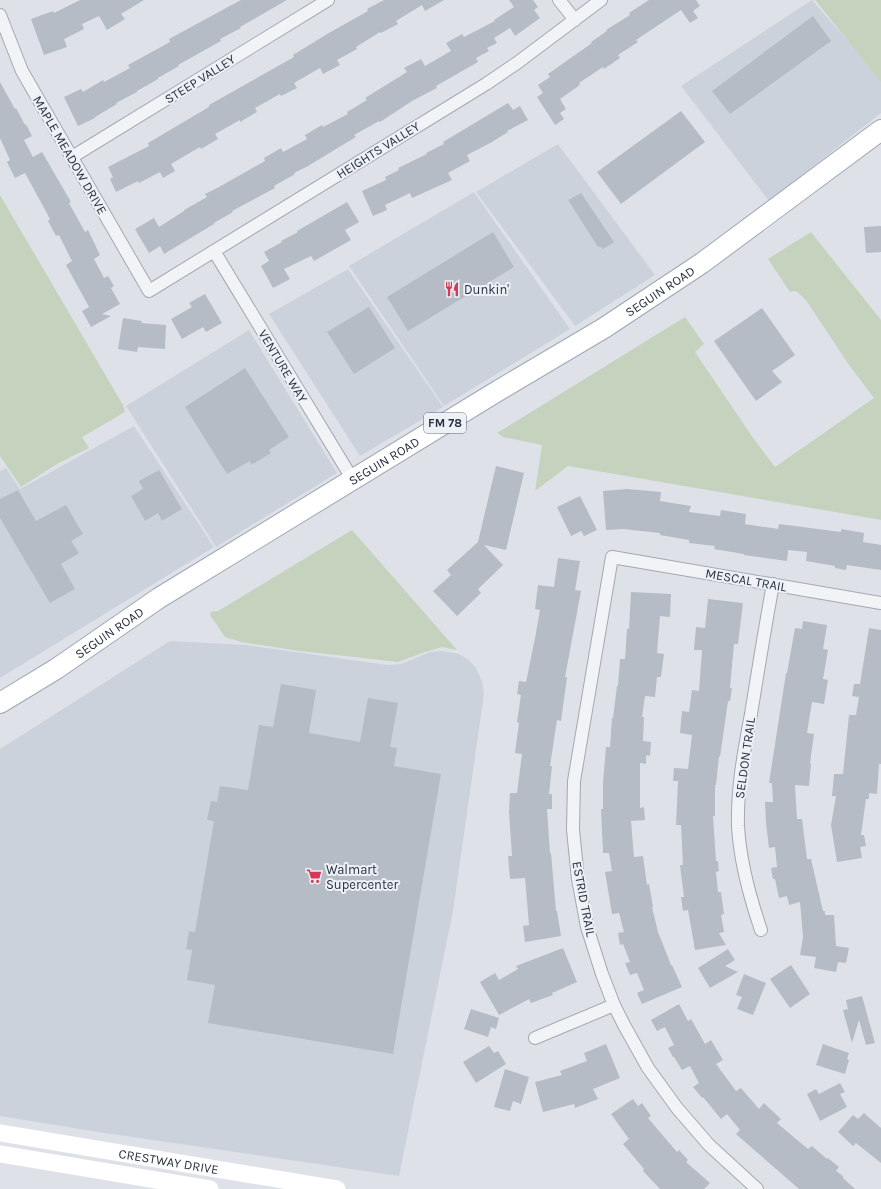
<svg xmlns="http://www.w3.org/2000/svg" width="881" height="1189" font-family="Karla,sans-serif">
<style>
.built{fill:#ccd2db}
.green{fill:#c5d3be}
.building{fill:#b5bcc6}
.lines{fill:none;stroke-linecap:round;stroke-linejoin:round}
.street-casing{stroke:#a3a9b2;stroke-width:14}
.primary-casing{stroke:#9ca7b5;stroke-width:22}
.street{stroke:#f1f3f6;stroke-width:12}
.secondary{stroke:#fff;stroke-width:17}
.primary{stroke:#fff;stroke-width:20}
.labels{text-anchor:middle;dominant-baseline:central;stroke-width:4;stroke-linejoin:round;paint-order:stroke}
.shield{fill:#edf1f6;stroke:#626b77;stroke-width:1}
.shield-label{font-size:12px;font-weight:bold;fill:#263140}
.street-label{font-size:13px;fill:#263140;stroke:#edf1f6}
.poi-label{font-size:13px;fill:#263140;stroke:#edf1f6;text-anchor:start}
</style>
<rect width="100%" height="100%" fill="#dee2e8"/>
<path class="built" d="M812,0L881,79V113L769,201L681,86Z
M558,144L655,275L575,326L476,192Z
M474,192L570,329L444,406L349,266Z
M348,269L443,407L360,456L269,314Z
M249,330L337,473L216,547L126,406Z
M134,426L214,547L0,678V471L6,468L20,489Z
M170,641L246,645L388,665L401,664L430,652L442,651L459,654L469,660L476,668L482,681L484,694L453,911L399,1176L98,1132L0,1116V749Z"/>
<path class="green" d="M815,0H881V82Z
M0,195L123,405L125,412L82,437L89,448L57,464L21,487L0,456Z
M811,232L881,320V520L568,466L535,491L542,445L503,437L497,433L685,317L704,344L695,352L751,435L775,467L874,398L849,365L806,300L796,291L790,292L768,259Z
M352,530L457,650L442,647L425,652L398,662L300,651L241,642L225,637L210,615L211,612L218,611Z"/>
<path class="building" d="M80,0H144L121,14L125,19L107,30L99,16L82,24L84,29L64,39L67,47L44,55L31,19L53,11L54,13Z
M241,0H287L240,27L241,28L220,39L221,41L178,65L179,66L158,78V79L137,91V92L116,103L117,104L95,117V118L78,126L64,97L81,89L83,92L103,80L104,82L130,68L128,65L170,42L169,39Z
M384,0H444L425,11L422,5L396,21L398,24L381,33L380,32L356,47L357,49L337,60L340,65L323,74L320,68L294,83L297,88L281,96L280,94L255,108L257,112L240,122V120L215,134L218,139L201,149L200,147L171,164L175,171L163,178L160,172L139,183L138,181L116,192L110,179L113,177L108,167L149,146L148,143L209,107V105L294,57L293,55L327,34L368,11L367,9Z
M509,0H533L538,7L534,10L540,18L515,36L510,28L494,38L497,43L487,48L489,51L476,58L478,62L436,86L437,88L412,101L380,122L379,121L354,135L356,137L336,149L308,166L294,173L295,174L274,186L275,188L232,211L233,212L214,223V224L164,254L160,246L149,253L135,229L154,218L159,227L184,211V210L207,197L205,194L219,187L265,161L264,158L281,148L283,152L307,139L305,135L322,125L323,127L348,114L347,112L367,100L365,98L407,72L404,68L421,59L425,66L451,51L446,43L462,34L464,37L495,21L494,20L514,7Z
M649,0H696L700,6L693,11L698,18L690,23L681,10L636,40L638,42L618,55L620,58L604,69L603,67L579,83L580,85L560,99L566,109L560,113L564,119L555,125L537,97L543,93L538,85L550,77L548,74L592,43L591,42L607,31L606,30L630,15L629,13Z
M813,16L831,41L730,114L712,91Z
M0,82L15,109L16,108L25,125L26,124L32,136L24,140L33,157L42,152L71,202L69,203L85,232L88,230L100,255L94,259L104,278L108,276L114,286L111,288L120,304L102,314L111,316L91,327L82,311L89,307L66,265L72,261L59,235L56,236L48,221L50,219L25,173L15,178L7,162L10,160L0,138Z
M508,103L513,110L520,106L528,120L507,131L508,132L492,142L467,155L470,161L448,173L452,180L412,198L410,193L385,205L387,210L373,216L362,191L386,180L385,177L399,170L398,168L427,154L426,153L444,144L443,142Z
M681,111L705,142L621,204L597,172Z
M581,193L614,242L603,249L600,246L598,247L568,200Z
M347,202L359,222L345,230L351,240L314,261L311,256L284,269L290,279L273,288L261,266L269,261L264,252L282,242L281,241L298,232L297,231Z
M881,226V252L866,253L864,227Z
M493,232L514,267L408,331L387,297Z
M205,294L222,323L206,332L203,327L182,339L171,319L192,307L189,303Z
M369,307L395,348L354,374L327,332Z
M762,308L795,355L772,371L782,382L756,401L714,341Z
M123,318L142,321L141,323L166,325L165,349L138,347L137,352L118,349Z
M245,368L289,437L269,450L271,453L251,465L250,461L227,474L185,407Z
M496,466L524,473L506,550L484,545L503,565L478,589L481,593L457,616L433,591L451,575L447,570L478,542Z
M159,470L182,509L162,521L158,513L145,521L131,496L143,489L139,481Z
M627,489L661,492L660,501L691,506L689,512L720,516L721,510L746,514L745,524L778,529L779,524L841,532V529L864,533L863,542L881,545V570L847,565L846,570L835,568V566L806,561L807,552L788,550L787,561L744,555V554L714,549L715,546L689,543V540L660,535V533L623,529L606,530L603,491Z
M18,490L36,521L66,505L83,534L71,541L79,553L61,564L75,589L50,603L0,518V499Z
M580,496L597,530L584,536L581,531L571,536L557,507Z
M558,558L580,561L575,590L581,591L565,677H567L561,721L557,720L550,766H552L549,794H552V809H547L550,853H551L556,911H557L561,936L525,942L523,926L529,925L525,878L510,879L508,856H512L509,812L510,793H517L522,754L515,753L519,723L517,722L521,695L517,694L519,681L526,682L535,638L540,610L535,609L538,585L554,587Z
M631,592L671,594L670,617L660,616L657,653L664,654L661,677H657L655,697L645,696L642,717H644L643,741L651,742L650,756L646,755V764L640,763V808L644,807L645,820L631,821L634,857L643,856L647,885L649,884L653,907H652L658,932L671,965H672L682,987L642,1004L637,993L644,990L637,973L630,975L625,963L630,962L623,944L620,945L618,933L624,932L619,913L612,914L605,872L612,871L609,853H603L601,809H603V782L606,747H610L612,718H613L617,686H618L620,659H625L627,629H629Z
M708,599L743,603L738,644H734L730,688H732L730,701H728L720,757L719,756L716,785H715V816H713L716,861H718L719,871L716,872L718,892H721L724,914L721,915L724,932L719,933L726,945L695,950L688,910L683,911L681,897H684L680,865H683L681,825H676L678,781H673L674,768L688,769L692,735L680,733L682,711L689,712L692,690L699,691L702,650H694L696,627L705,628Z
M803,621L827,625L823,649L828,650L823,679L828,680L824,704L812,702L807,733L814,734L810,763H811L809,786L795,785L797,819H802L807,859H811L823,911H825V915H834L836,946L849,948L846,963L838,962L836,972L814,968L816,957L800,955L803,937L800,902L789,905L787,896L779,898L775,879H773L771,868L777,867L775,847L769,848L766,823L765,802H773L772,783H769L786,673H787L795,628L802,629Z
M869,628L881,630V764H879L877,794L869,793V799H866L861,835H864L866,846L860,847L862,858L837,862L831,825L836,796H832L834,774H843L849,715H856L859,697L852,696L854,684H860Z
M281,684L316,690L309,733L360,742L368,698L398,703L390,747L397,748L394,766L441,774L393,1054L208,1023L215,985L187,980L192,950L186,949L189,931L195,932L214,821L207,820L211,801L217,802L220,786L248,790L259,725L273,727Z
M563,948L577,982L552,993L553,995L531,1003L529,999L499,1015L480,982L495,973L499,980L518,969L516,966Z
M728,949L735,960L725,966L738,972L710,988L698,968Z
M791,965L810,994L790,1008L770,979Z
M744,974L766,983L753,1015L737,1009L742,997L736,995Z
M862,996L875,1043L866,1045L859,1020L852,1043L843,1010L848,1009L846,1000Z
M679,1004L688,1021L691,1019L705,1044L711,1040L723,1060L716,1064L736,1091L741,1088L759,1109L764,1103L781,1119L777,1123L808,1149L812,1146L827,1159L828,1158L839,1167L836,1171L843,1176V1178L855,1189H799L736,1134L740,1130L727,1114L721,1119L703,1097L702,1098L693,1087L699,1083L690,1066L682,1070L674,1057H673L668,1048L674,1045L665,1027L657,1031L651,1020Z
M471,1009L499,1018L496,1029L491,1027L488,1037L464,1029Z
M606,1044L620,1078L593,1089L598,1099L575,1108L574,1104L543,1112L535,1082L562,1075L560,1071L587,1061L584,1053Z
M823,1044L849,1053L847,1059L849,1060L845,1074L816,1065Z
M489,1046L494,1053L498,1051L506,1064L476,1083L463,1062Z
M505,1069L529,1077L521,1104L513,1101L510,1111L494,1107Z
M840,1083L845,1092L840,1094L847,1107L820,1121L807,1094L816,1089L819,1094Z
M633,1099L638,1106L642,1103L651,1116L648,1118L677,1152L679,1150L688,1160L686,1162L710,1183L704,1189H660L643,1171L644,1169L623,1144L629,1139L611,1114Z
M864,1113L881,1128V1163L856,1143L853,1146L838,1132L853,1115L858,1119Z"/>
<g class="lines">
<g class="street-casing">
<path id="street" d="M559,0L575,20
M0,15L22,71L149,291L486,84L517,63L601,0
M72,157L328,0
M214,251L353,480
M761,930C749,895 740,862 738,826C737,788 744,751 751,714C758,671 765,627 773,584
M535,1038L614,1005
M757,1189L709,1145L677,1108L648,1068L624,1025L614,1005L602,974L587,927L578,879L573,830L574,781L612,557L881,603"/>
</g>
<g class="primary-casing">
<g id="primary">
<path id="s2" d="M0,703L56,669L159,598L496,392L604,328L702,263L881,130"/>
</g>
</g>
<use href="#street" class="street"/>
<g class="secondary">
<path id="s1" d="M0,1133L337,1189"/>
<path d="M0,1154L210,1189"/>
</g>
<use href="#primary" class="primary"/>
</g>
<defs>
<g id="restaurant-bare" transform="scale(1.2)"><path d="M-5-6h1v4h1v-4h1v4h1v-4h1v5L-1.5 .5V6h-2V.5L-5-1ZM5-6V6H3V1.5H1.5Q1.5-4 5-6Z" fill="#d73959" stroke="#edf1f6" stroke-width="2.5" paint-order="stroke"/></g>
<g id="supermarket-bare" transform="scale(1.2)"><path d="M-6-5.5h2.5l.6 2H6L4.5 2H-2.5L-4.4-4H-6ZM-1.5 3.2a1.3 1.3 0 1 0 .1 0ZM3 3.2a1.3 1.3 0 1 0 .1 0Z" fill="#d73959" stroke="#edf1f6" stroke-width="2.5" paint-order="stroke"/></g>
</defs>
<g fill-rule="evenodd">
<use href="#restaurant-bare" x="452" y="289"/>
<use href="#supermarket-bare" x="314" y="876"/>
</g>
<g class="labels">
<rect class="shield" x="424" y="413" width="42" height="20" rx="3"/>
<g class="shield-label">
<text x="445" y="423">FM 78</text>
</g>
<g class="street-label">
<text transform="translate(200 79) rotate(-32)">STEEP VALLEY</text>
<text transform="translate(378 150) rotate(-32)">HEIGHTS VALLEY</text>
<text transform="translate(70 155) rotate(60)">MAPLE MEADOW DRIVE</text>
<text stroke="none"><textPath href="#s2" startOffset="778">SEGUIN ROAD</textPath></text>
<text transform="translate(283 366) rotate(59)">VENTURE WAY</text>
<text stroke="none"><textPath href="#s2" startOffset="454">SEGUIN ROAD</textPath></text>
<text transform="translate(746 580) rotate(10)">MESCAL TRAIL</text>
<text stroke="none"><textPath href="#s2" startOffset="130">SEGUIN ROAD</textPath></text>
<text transform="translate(745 758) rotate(-82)">SELDON TRAIL</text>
<text transform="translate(584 899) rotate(79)">ESTRID TRAIL</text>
<text stroke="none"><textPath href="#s1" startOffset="171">CRESTWAY DRIVE</textPath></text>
</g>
<g class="poi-label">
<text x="464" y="289">Dunkin'</text>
<text x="326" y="869">Walmart<tspan x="326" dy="15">Supercenter</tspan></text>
</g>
</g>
</svg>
